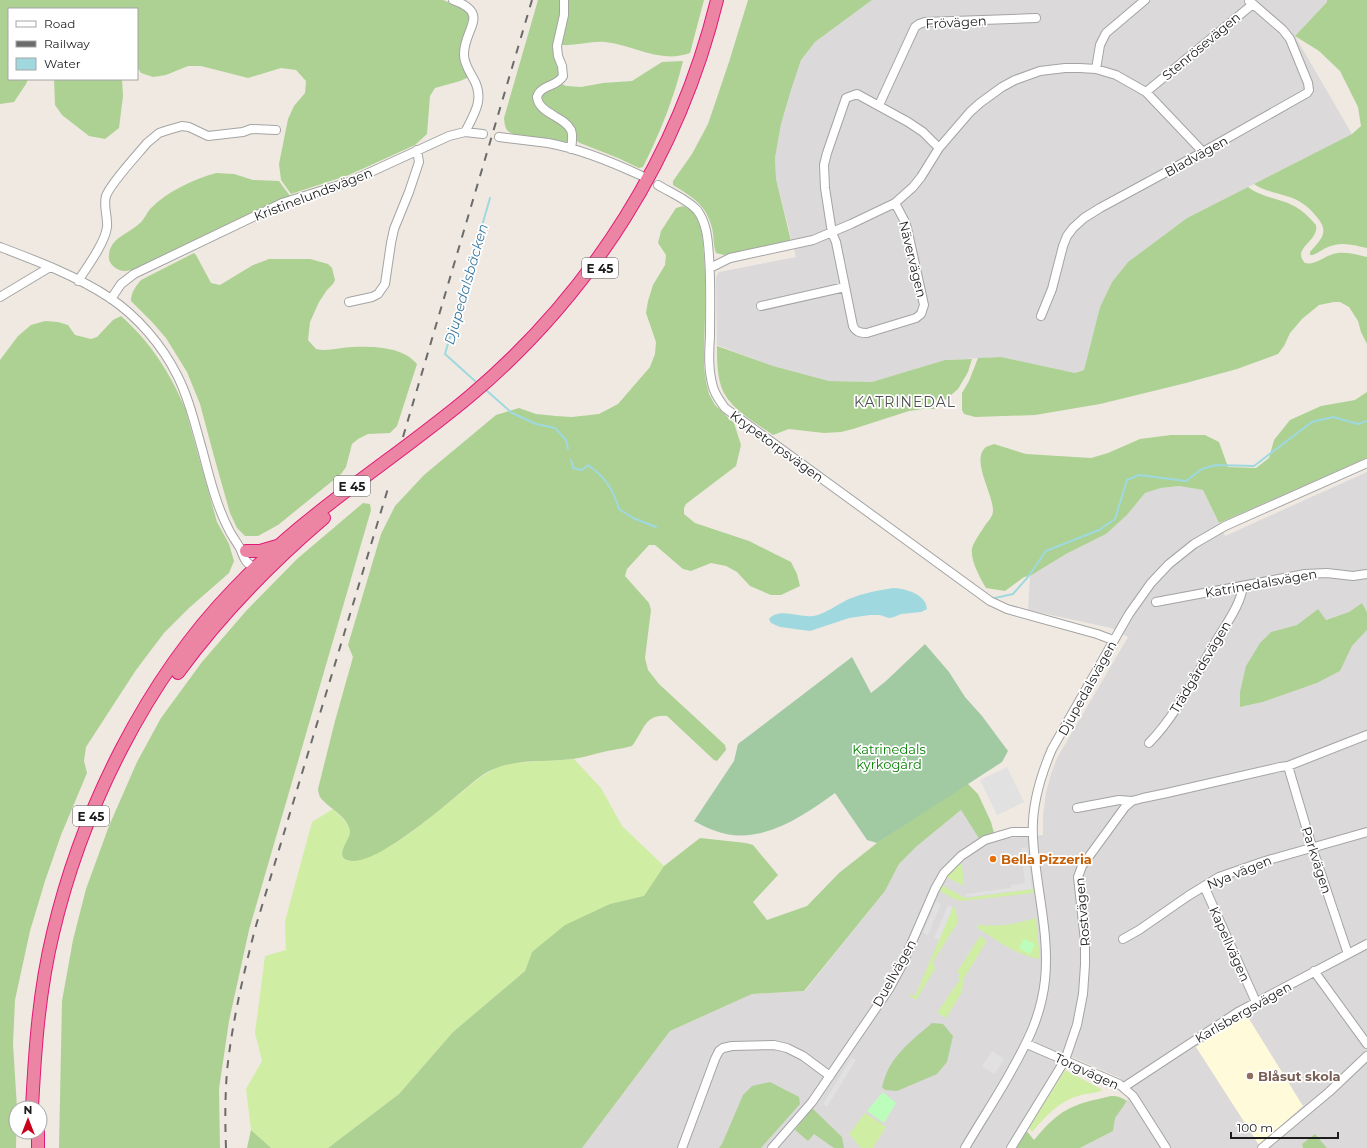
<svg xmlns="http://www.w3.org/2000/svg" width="1367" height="1148" font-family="Montserrat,sans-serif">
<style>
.residential{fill:#dbd9da}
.education{fill:#fffada}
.grass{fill:#d0eda4}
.forest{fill:#add193}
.cemetery{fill:#a1c9a2}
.park{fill:#bdfdbb}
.parking{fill:#e1e1e1}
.water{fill:#9fd9df}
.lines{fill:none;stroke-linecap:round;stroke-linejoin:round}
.stream{stroke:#9fd9df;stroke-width:2}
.minor-casing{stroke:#a4a4a4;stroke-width:10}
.highway-casing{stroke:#e21976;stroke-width:14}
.minor{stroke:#fff;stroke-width:8}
.highway{stroke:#ec84a4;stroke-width:12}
.rail{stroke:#6b6b6b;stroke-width:2;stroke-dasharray:8 8;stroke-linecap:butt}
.food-dot{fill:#e8710a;stroke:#fff;stroke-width:1.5}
.education-dot{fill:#8d6e63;stroke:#fff;stroke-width:1.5}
.labels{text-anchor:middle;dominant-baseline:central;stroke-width:3.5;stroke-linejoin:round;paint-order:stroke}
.shield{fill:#fff;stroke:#616161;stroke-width:1}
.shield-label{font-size:12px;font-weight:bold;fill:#1d1d1d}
.street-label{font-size:13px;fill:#1d1d1d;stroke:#fff}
.park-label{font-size:13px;fill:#098105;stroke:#fff}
.food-label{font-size:13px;font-weight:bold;fill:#c56008;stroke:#fff;text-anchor:start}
.education-label{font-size:13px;font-weight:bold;fill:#785e54;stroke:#fff;text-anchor:start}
.water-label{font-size:14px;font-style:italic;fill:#3f7ca2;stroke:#fff}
.neighbourhood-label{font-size:14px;letter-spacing:1px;fill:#505050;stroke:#fff}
</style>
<rect width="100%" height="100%" fill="#efe9e1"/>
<path class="residential" d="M872,0H1327V2L1295,36L1352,134L1187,218L1128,262L1112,282L1100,307L1084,370L1075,373L1000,357L945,360L873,382L829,381L773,366L717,345L716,277L719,272L796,257L776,179L775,158L781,124L791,90L801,60L815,42Z
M1367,472V612L1362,603L1349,612L1325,620L1318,609L1297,625L1271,632L1240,707L1263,702L1317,683L1340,671L1352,646L1367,630V1148H1327L1315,1135L1302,1144L1303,1148H1080L1113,1131L1114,1118L1127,1101L1132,1089L1120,1078L1072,1057L1016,1148H582L670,1031L752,994L805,991L885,891L899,864L917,846L961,810L998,839L1043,835V816L1046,793L1051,774L1057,758L1128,637L1111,628L1028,610L1030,576L1066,554L1106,534L1127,515L1145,493L1161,488L1179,486L1203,490L1225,536Z"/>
<path class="education" d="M1246,1014L1303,1106L1259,1145L1196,1047Z"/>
<path class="grass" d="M574,759L601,788L622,826L664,866L644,897L610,904L532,952L525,971L453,1032L399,1094L328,1148H271L251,1130L246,1089L262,1061L255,1033L265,956L286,950L285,921L312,822L333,809C339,815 348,822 350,831C352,841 332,855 349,861L389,847L410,833L482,776L499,766L514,763Z
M960,863L962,864L964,886L948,878V875Z
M942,885L965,898L1033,889V893L961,901L952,898L940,891Z
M953,907H955L958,922L933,962L935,969L916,1000L910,996V994L915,996Z
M1036,918L1040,959C1017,956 997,940 977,928L978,925C998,927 1017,924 1036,918Z
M980,936L987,941L964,978L962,992L946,1018L937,1013L960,979L958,977L960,974L957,972Z
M1065,1070L1103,1090C1095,1094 1086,1093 1078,1096C1058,1102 1046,1116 1032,1132L1029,1128Z
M865,1113L886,1127L873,1148H861L849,1134Z"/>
<path class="forest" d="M0,0H443L467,10C475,23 461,37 460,50C459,60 468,68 467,78L460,81L435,88L430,96L427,134L415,145L349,175L291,194L281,180L279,164L288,119L294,106L305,93L306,81L296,70L281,68L248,78L201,66H188L166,75L153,77L141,73L137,67V9H9V79H28L26,84L14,102L0,104Z
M538,0H560L561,1L558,32L561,75L535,99L569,131V140L565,143L513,134C505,131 505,126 504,118Z
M567,0H704L690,53C660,64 634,45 605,42C590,41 576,46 561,45L568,15Z
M748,0H872L815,42L801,60L791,90L781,124L775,158L776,179L791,241L724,255L716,253C713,245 714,236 712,228C706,204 692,197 673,185V181L692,154L708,124L729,62Z
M1327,0H1367V248C1354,245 1341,241 1328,247C1323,249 1318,253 1313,255H1310V252C1322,238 1330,232 1316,216C1308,206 1298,199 1286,196C1275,192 1264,191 1254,184L1352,134L1361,126L1358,107L1340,71L1319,51L1295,36L1327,2Z
M683,61C674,98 660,133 643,167L639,168L618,158L580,143L575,140L573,129L544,106L540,95L560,83L566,86L581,87L603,83L632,81L662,62Z
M54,79H122L123,96L119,128L105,139L89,136L62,115L55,105Z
M216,173L234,174L253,180L279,181L290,196L224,226L136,269C128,271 120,273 113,266C110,263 108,259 109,255C110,238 128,234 139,224C144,220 146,214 150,209C168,191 192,180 216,173Z
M1248,187C1261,197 1277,198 1292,205C1301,209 1309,217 1316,225C1319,242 1291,248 1305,263C1316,266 1326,254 1338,253C1348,252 1358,255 1367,257V344L1361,332L1358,321L1349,307L1340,302H1334L1319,305L1302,319L1290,333L1284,346L1278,354L1237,369L1186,383L1100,404L1035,415L975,417L964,414L962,410V393L969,381L978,358L1001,357L1075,373L1084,370L1100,307L1112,282L1128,262L1187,218Z
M683,206C692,209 696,214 699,222C703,233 703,245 704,256C707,292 704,330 704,367L706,382L709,394L715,405L734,423L741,445L736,466L686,504L684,508V514L695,523L749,541L791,562L797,574L800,586L781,595H771L750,586L737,572L726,566L711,563L691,571L683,569L655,545H649L627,569L625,576L649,603L651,610L645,658L648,670L659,684L725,745L726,750L717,761L714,760L667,716C644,714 644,731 632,746C621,749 610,750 599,753C590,755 581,758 572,759C541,763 508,757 481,776C458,793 375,871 347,860C334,855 351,839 350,831C347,815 329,809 320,797C319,795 318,791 318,789L335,721L353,657L348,645L381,534L395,506L424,475L496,415L519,408L536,414L556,416L572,417L599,414L618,404L650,367L655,354L656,342L646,313L648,301L653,285L665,265L666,255L658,243L661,231L676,208Z
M194,253L196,255L211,283L220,285L253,265L269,259H310L328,264L332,268L335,280L333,284L327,290L319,302L310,322L308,340L316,349C328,352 340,347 353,347C374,346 403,347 417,364L397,426L390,433L368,434L358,439L352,444L346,467L341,474L278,525L258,536H245L237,528L230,513L215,460L200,404L187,372L166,338L152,322L131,301C131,292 136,286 141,280Z
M121,316C151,343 169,371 185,408L217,522L229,544L234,561L229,573L189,608L164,633L136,670L86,747L84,761L87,773L61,835L45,881L30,931L15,1000L13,1044L17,1108L16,1148H0V360L18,336L31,325L45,321L58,322L68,325L75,335L91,339L97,337L113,320Z
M717,346L773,366L829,381L872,382L945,360L972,359L968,372L958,389L935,409H923L909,411L853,429L841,432L824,433L789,429L773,435C755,422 728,408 721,386C717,373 717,359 717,346Z
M1367,392V458L1219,523L1203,490L1179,486L1161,488L1145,493L1127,515L1106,534L1066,554L1030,576L1024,577L1005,591L986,588C980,578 970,560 972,548C974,542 980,533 984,527C987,522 993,517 993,511C994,495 970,460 986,447C988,446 992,445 994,444L1026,454L1091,458L1108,453L1140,439L1171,435H1205L1219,442L1228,467L1256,468L1269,458L1274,440L1290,420L1321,406L1355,400Z
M363,503L370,504L371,510L249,930L229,1021L219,1089L220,1148H59L62,1001L73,940L86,889L109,826L137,762L161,718L202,662L246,611L297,559Z
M1362,603L1367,612V630L1352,646L1340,671L1317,683L1263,702L1240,707V692L1246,666L1260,643L1271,632L1297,625L1318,609L1326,620L1349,612Z
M967,783L978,794L991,822L994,833L982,843L961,810L917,846L899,864L885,891L804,991L752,994L670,1031L582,1148H328L399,1094L453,1032L525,971L532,952L565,925L610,904L644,896L664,866L700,838L746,843L753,845L778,875L753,902L767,920L807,906L839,873L877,843Z
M932,1023L943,1024L953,1036L947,1062L937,1074L897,1091L885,1090L882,1087C884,1080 886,1073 890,1066C900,1049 917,1036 932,1023Z
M770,1082L799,1097L800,1104L761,1148H719L722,1144L743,1095L752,1086Z
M1111,1096C1118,1096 1121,1097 1127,1101L1115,1118L1113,1131L1080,1148H1016L1026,1130L1034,1140C1045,1127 1058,1112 1075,1106C1086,1101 1099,1099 1111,1096Z
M812,1108L842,1137L844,1148H834L814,1134L808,1141L795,1130Z
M251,1130L270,1147L271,1148H247Z
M1315,1134L1327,1148H1303L1302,1144Z"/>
<path class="cemetery" d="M925,644L949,672L965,697L982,716L1008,751L1002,762L877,843L867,840L835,793C800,818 758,848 713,830C707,828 700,824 694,821L734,761L738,744L852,657L871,693L886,681Z"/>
<path class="park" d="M1024,939L1035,944L1030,954L1019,948Z
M883,1092L896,1103L884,1123L867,1111Z"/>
<path class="parking" d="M1007,767L1024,802L997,815L980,780Z
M1027,847L1032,889L966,897L965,894L1011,888V885L1025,883L1021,848Z
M936,902L941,904L928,935L923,933Z
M948,905L953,907L939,940L934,938Z
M992,1051L1004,1059L995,1074L982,1067Z
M852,1057L856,1060L827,1107L823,1104Z"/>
<path class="water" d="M894,588C906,589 926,594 927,609L921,612L901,614L894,617L889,618L880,615H870L849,618L810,631L780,627L771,623L769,619C779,607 800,618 813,616C823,615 840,603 849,599C863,593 880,590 894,588Z"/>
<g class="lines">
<path class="stream" d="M475,381L445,354L490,198
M486,390L512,413L536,424L555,428L566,440L568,449
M571,460L573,468L582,470L588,465C605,477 613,489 619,509L633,518L656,527
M995,598L1013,594L1028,577L1046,551L1099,530L1115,519L1127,480L1139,475L1186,481L1202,469L1216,465L1254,466L1312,422L1333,417L1358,424L1367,421"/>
<g class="minor-casing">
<path id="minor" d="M453,0C492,14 463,29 464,55C464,63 469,71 473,78C485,98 475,113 465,132
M564,0V15L557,46L558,56L562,66L563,76C557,87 540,85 537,97C539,114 564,116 571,130C573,135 572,143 571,149
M1096,69L1100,45L1106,33L1145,0
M1146,92L1253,4L1249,1
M879,105L915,27L919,24L925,22L1036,18
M499,137C515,139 532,141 548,143C581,149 612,162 642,176
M658,185C671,193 687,199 697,210C707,223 708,241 709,256C711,283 710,309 710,336C709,353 708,370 713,387C715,395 720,401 725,408L990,601L1007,609L1097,634L1113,640
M895,203L904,220L907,228L924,305L921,314L916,318L867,333C860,333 856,332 853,326L836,242L832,233L825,188L824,165L827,153L846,98L857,94L908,122L923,132L939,148
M0,247C37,261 77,276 110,298C137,316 162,345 177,375C189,398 195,425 202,449C209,476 216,505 229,530C232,536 236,541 240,548C242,552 243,557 246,561C249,565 254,567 258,570
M710,268L730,258L813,240L851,224L895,203L913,187L921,177L939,148L970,112L980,103L1002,87L1015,80L1040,71L1065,68H1080L1096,69L1116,75L1146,92L1203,152
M78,281C87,267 105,243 107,227C108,217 103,206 106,196C110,184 137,155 147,143L159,133L168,130L182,126L189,127L208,136L243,132L251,129L276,130
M0,297L50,267
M111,299L121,284L134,274L282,203L349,182L449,136L465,132L483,134
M349,302L372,297L378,294L385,284L391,243L394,229L409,192L419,162L417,150
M761,306L845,287
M1041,316L1052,289L1063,246L1067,236L1073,228L1084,218L1100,208L1194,157L1307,93L1309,90L1308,83L1290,39L1283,30L1253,4
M1156,602L1305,574L1327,573L1353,576L1367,574
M1149,743C1175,717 1196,675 1215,643C1225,625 1240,607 1243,586
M1288,766L1312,847L1348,954
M1077,808L1119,800L1132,801
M1204,886L1256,1002
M1123,939L1139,930L1188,896L1219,877L1265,861L1367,832
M1314,971L1367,1044
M1027,1044L1119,1084L1133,1096L1166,1148
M1124,1087L1238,1012L1367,944
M682,1148L715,1059L719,1051L723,1048L732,1046L774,1045L787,1048L803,1056L830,1076
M772,1148L812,1102L889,989L902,965L935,889L944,873L961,856L985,840L1012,832H1033
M965,1148C979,1124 995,1100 1009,1075C1027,1043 1041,1017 1045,980C1050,932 1035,885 1033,837C1031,807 1040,777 1052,749L1129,614L1151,583L1169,564L1194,544L1225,526L1367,463
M1011,1148L1065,1060L1077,1025L1083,994L1085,965V941L1078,877L1082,866L1125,807L1132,801L1143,798L1167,793L1280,767L1288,766L1367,735
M1262,1148L1329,1092L1367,1056"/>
</g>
<g class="highway-casing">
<path id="highway" d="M246,551H260L277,546
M178,673C221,614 269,565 324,518
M32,1108C35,1049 39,991 53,933C82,810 146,680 234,589C259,563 286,538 314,516C365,475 420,438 470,396C592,293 679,155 717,0
M38,1148V1132"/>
</g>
<use href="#minor" class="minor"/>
<use href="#highway" class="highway"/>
<path class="rail" d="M403,437L532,0
M226,1148C225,1122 225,1097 227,1071C232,1023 243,976 255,929L389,485"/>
</g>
<circle class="food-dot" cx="993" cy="859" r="4"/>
<circle class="education-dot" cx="1250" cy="1076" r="4"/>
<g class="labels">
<g class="shield">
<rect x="582" y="258" width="36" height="20" rx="3"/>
<rect x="334" y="476" width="36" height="20" rx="3"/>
<rect x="73" y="806" width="36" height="20" rx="3"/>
</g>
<g class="shield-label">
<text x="600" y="268">E 45</text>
<text x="352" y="486">E 45</text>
<text x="91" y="816">E 45</text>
</g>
<g class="street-label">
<text transform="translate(956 22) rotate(-3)">Frövägen</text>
<text transform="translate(1201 46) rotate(-40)">Stenrösevägen</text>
<text transform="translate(1196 156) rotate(-29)">Bladvägen</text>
<text transform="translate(313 194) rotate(-21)">Kristinelundsvägen</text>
<text transform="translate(913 259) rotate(76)">Nävervägen</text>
<text transform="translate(777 446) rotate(36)">Krypetorpsvägen</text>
<text transform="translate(1261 583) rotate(-10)">Katrinedalsvägen</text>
<text transform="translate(1200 667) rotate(-59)">Trädgårdsvägen</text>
<text transform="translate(1087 688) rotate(-61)">Djupedalsvägen</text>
<text transform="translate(1317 860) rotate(72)">Parkvägen</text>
<text transform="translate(1239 872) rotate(-22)">Nya vägen</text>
<text transform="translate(1082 912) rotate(-95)">Rostvägen</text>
<text transform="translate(1230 944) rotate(66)">Kapellvägen</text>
<text transform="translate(894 973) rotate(-61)">Duellvägen</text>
<text transform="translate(1243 1012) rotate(-30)">Karlsbergsvägen</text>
<text transform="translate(1087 1071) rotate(25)">Torgvägen</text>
</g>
<g class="park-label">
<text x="889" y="749">Katrinedals<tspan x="889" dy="15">kyrkogård</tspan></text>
</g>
<g class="food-label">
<text x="1001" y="859">Bella Pizzeria</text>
</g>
<g class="education-label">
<text x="1258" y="1076">Blåsut skola</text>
</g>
<g class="water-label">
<text transform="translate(466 284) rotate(-74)">Djupedalsbäcken</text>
</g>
<g class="neighbourhood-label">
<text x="905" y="402">KATRINEDAL</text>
</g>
</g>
<rect x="8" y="8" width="130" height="72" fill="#ffffff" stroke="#a5a5a5"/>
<rect x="16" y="21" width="20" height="6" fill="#ffffff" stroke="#a5a5a5"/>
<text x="44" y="28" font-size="12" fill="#1d1d1d">Road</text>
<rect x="16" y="41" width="20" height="6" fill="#6b6b6b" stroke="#a5a5a5"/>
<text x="44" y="48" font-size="12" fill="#1d1d1d">Railway</text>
<rect x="16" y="58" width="20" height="12" fill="#9fd9df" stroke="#a5a5a5"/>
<text x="44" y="68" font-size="12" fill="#1d1d1d">Water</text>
<g transform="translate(28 1120)"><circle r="19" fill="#ffffff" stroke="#a5a5a5"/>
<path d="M0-3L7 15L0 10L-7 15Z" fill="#c90019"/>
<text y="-6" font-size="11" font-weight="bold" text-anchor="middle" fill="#1d1d1d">N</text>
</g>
<path d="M1231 1132v6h107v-6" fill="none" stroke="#1d1d1d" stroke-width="2"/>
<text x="1237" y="1132" font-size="12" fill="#1d1d1d" stroke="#ffffff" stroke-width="3" paint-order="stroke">100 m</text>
</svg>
